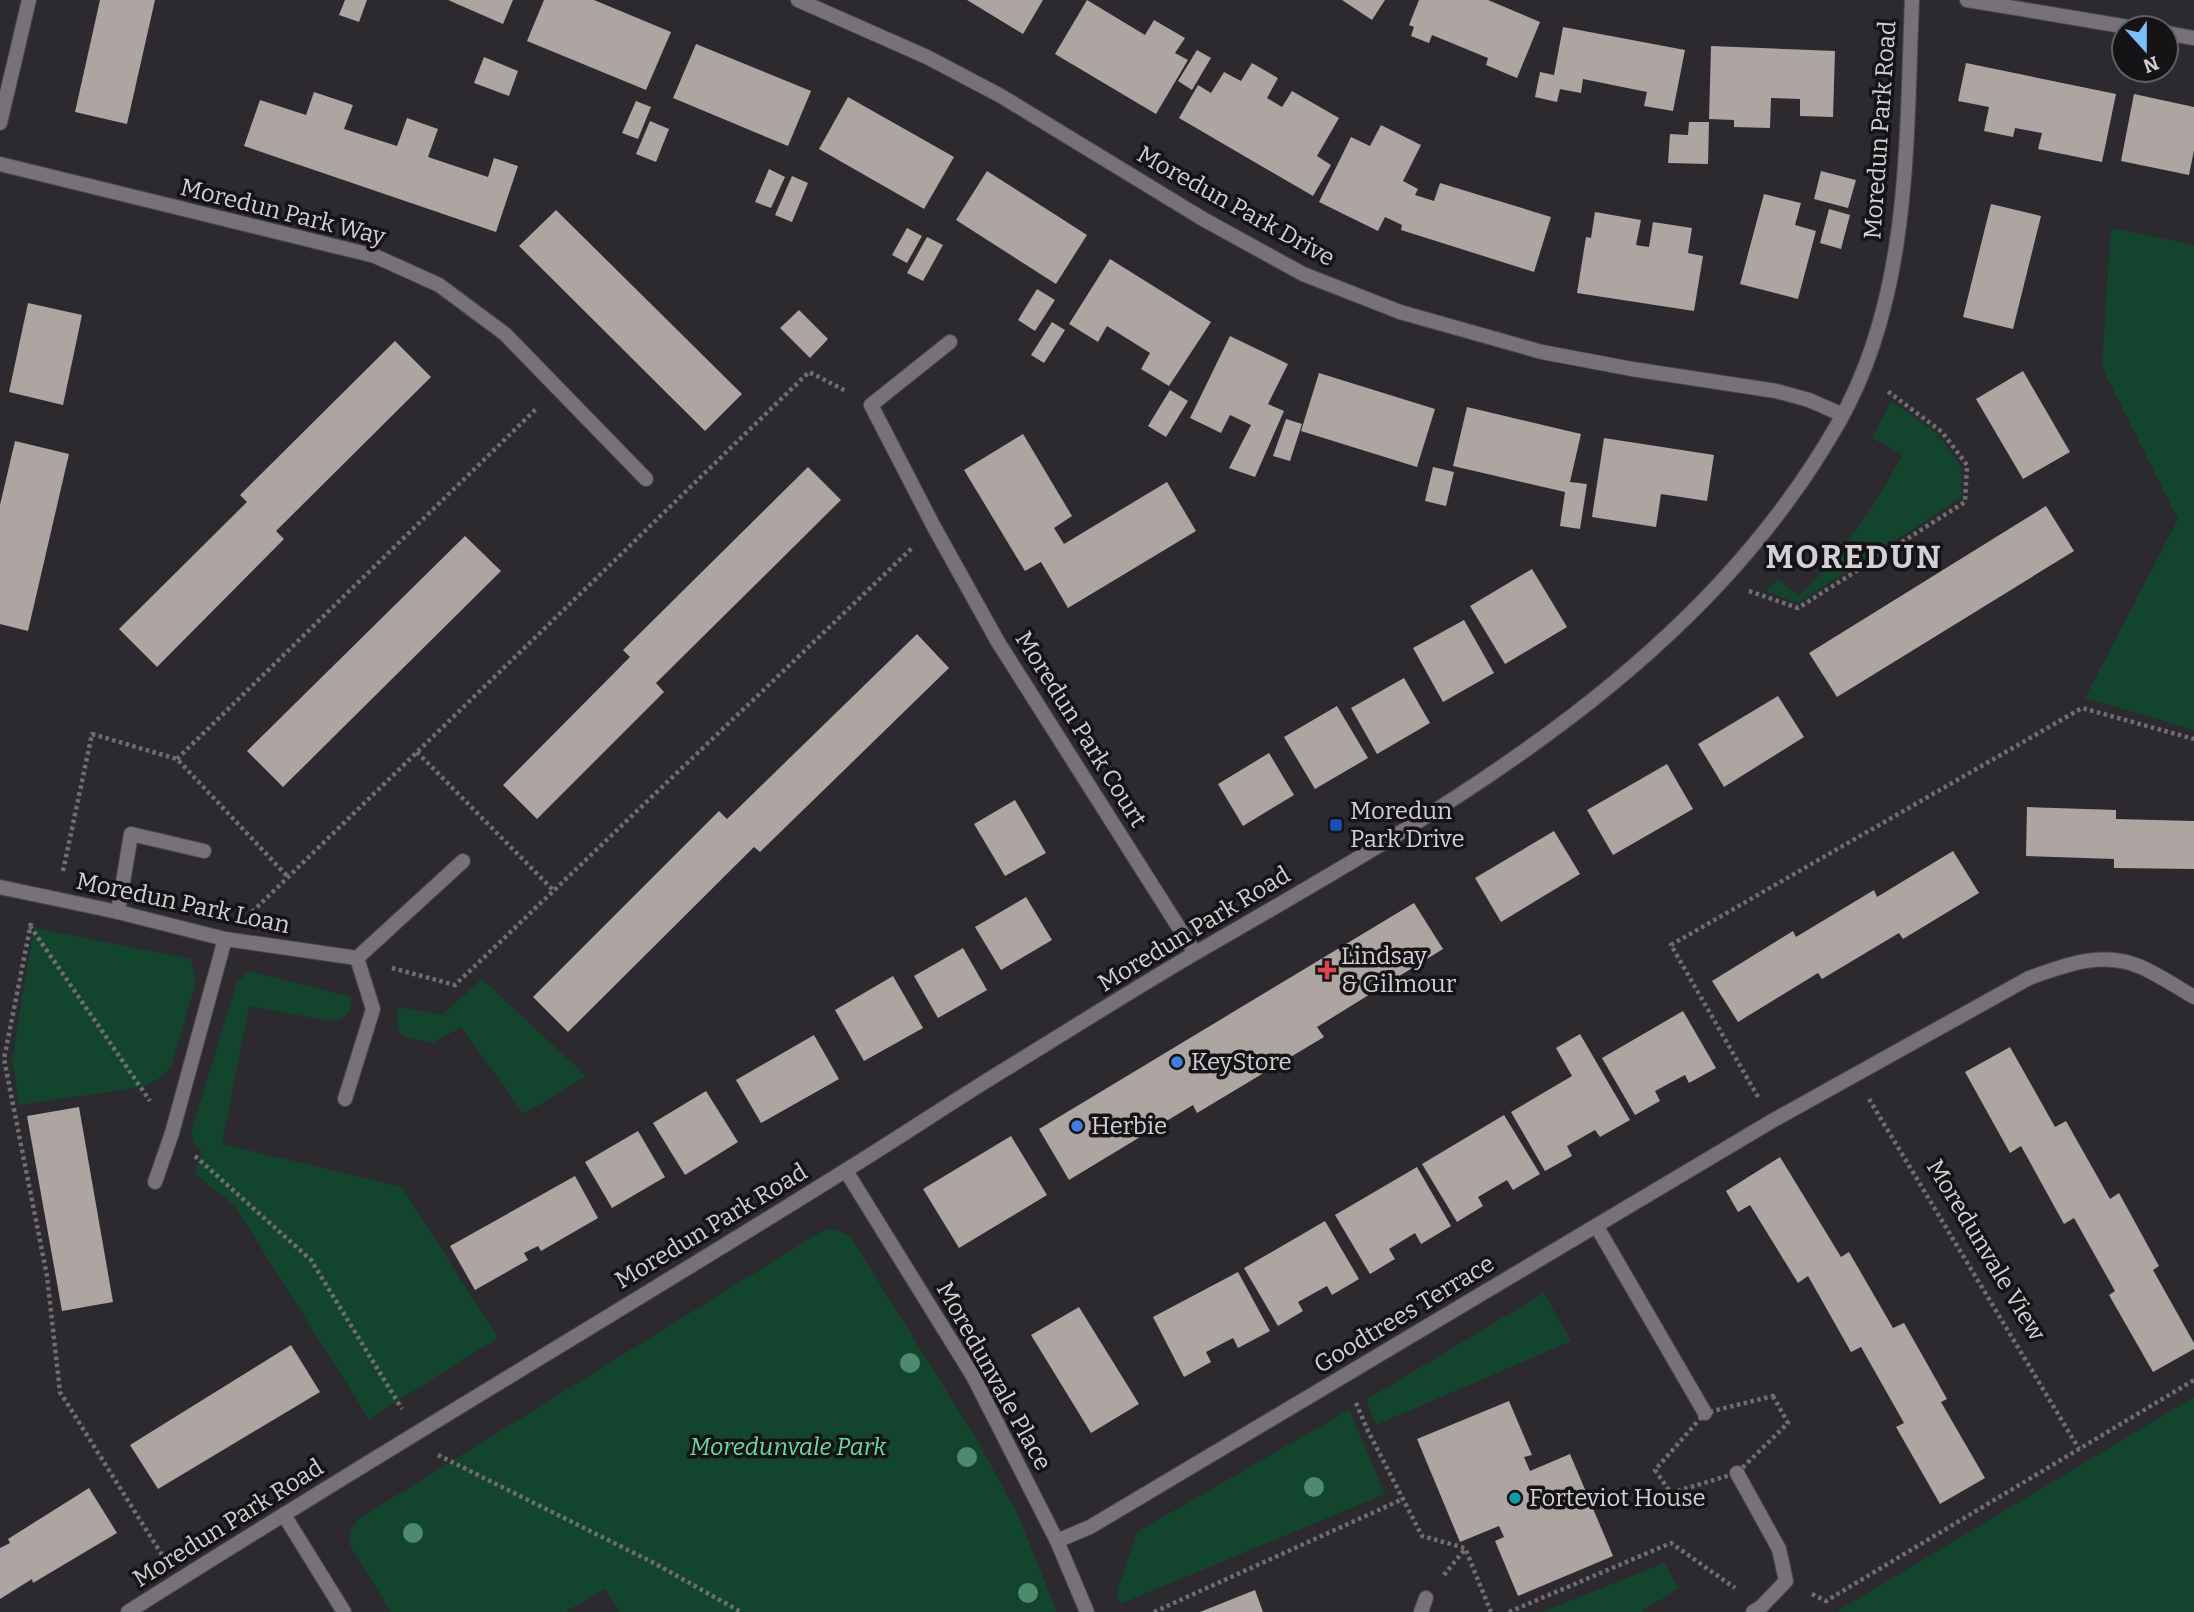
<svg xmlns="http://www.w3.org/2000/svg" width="2194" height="1612" font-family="Bitter,serif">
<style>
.green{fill:#13452e}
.building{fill:#aca5a1}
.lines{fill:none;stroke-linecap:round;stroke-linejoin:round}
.lane-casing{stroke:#4b484c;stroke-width:16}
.street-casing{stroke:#4b484c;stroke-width:16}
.path{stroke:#716e73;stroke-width:4.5;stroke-dasharray:3.5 3.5;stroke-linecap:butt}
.lane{stroke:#767278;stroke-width:14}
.street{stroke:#767278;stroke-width:14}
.tree{fill:#4e8b6e}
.transit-dot{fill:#1a4fb4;stroke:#151316;stroke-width:2.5}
.health-dot{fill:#e0444e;stroke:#151316;stroke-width:2.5}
.shop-dot{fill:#3f7fe0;stroke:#151316;stroke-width:2.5}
.culture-dot{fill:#0f9aa8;stroke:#151316;stroke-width:2.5}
.labels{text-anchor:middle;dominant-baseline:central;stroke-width:7;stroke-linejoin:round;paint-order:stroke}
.street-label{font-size:24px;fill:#d2d0d4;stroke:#151316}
.poi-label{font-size:24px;fill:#d2d0d4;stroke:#151316;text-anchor:start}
.park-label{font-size:24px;font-style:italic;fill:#69dba2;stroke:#151316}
.district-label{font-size:32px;font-weight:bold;letter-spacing:2px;fill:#d2d0d4;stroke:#151316}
</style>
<rect width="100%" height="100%" fill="#2d2a2f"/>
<path class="green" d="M2111,228L2194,245V730L2085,698L2178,519L2102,367Z
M1891,401L1938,434L1962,468L1961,498L1798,603L1766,591L1778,579L1799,596L1831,564L1871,509L1903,455L1872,438Z
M34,928L191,959L196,982L171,1067L158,1079L142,1087L19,1105L12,1060Z
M249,971L351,997L350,1011L341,1019L331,1021L249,1006L222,1144L402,1187L498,1338L369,1419L234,1205L194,1173L202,1152L194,1145L191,1133L237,982Z
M482,979L586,1076L524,1114L461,1027L433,1043C405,1037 393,1040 398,1007L442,1015Z
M830,1229L836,1230L850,1236L977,1440L1019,1517L1057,1612H620L605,1589L565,1612H391L350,1545V1531L357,1520L822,1231Z
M1544,1293L1571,1341L1376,1425L1366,1400Z
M2194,1397V1612H1836Z
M1349,1410L1385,1494L1120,1604L1116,1595L1137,1532Z
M1664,1563L1679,1588L1641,1612H1543Z"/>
<path class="building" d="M100,0H155L127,124L75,112Z
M345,0H367L359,22L339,15Z
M448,0H513L503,24Z
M544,0H594L671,32L646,90L527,41Z
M967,0H1043L1023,34Z
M1087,0L1145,35L1154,20L1185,38L1175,53L1188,60L1156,114L1055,54Z
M1342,0H1385L1372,20Z
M1419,0H1488L1540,22L1517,78L1486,65L1488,58L1432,35L1429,43L1411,36L1414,27L1409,25Z
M1563,27L1685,50L1673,111L1644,106L1647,92L1583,79L1581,93L1560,89L1557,102L1535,97L1540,72L1554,75Z
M696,44L811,91L788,146L673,98Z
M1711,46L1835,51L1833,117L1800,116V99L1771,98L1770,128L1734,127V120L1709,119Z
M1197,50L1211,58L1192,90L1178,81Z
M484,57L518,71L509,96L474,83Z
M1252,63L1278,78L1267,98L1282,107L1292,91L1339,118L1317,156L1331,165L1313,196L1179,118L1198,85L1211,93L1224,72L1241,81Z
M1966,63L2116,94L2102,162L2038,149L2042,133L2015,128L2013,137L1984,131L1989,107L1958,101Z
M314,92L353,105L344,129L397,146L407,118L438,129L428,157L488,177L494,158L518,166L496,232L244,146L260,100L306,115Z
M2134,94L2194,107V150L2189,175L2121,161Z
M848,97L954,157L924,209L819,149Z
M636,101L651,107L638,139L622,133Z
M650,121L669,129L656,162L636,154Z
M1689,122H1709L1708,164L1668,163L1670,134L1688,135Z
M1381,125L1421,145L1403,181L1418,189L1415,195L1434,201L1440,183L1551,217L1534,272L1401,230L1402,225L1385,217L1378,231L1319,202L1351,137L1370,146Z
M769,169L785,177L771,208L755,202Z
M987,171L1087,235L1056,284L956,220Z
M1821,171L1856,180L1848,208L1814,199Z
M792,176L808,183L792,222L775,215Z
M1764,194L1801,203L1795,225L1816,231L1798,299L1740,284Z
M1991,204L2041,216L2013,329L1963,317Z
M1829,209L1850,215L1841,249L1820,243Z
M556,210L742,394L705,431L519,246Z
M1595,212L1641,220L1636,245L1642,246L1649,247L1653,222L1692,228L1688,253L1703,256L1694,311L1577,293L1586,237L1591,238Z
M907,228L922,236L907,263L892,255Z
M927,237L943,245L923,281L907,273Z
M1110,259L1211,322L1169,386L1141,369L1150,353L1107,326L1098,342L1069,324Z
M1037,289L1055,300L1035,331L1018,320Z
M28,303L82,315L63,405L9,392Z
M799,310L828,339L810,358L780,328Z
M1052,322L1065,330L1044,363L1031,355Z
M1230,336L1288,364L1268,404L1284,411L1255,477L1229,468L1251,425L1230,415L1221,433L1190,418Z
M395,341L431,377L276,531L284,539L157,667L119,629L247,502L240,495Z
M2023,371L2070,452L2023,479L1976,399Z
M1319,373L1435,409L1417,467L1301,431Z
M1170,390L1188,401L1166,437L1148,426Z
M1467,407L1581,434L1570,482L1587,484L1580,529L1560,526L1565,492L1453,466Z
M1286,419L1302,424L1290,461L1273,456Z
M1023,434L1072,516L1054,528L1064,544L1167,482L1196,531L1068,608L1041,562L1025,571L964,470Z
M1604,438L1714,455L1707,501L1661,494L1656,527L1592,517Z
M15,441L69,454L28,631L0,624V505Z
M808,467L841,500L656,683L664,692L537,819L503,785L630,657L623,650Z
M1433,467L1454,472L1446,506L1425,501Z
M2046,506L2074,551L1837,697L1809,653Z
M465,536L501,571L283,787L247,751Z
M1532,569L1567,627L1505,664L1470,606Z
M1464,620L1494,673L1443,702L1413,648Z
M917,634L949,668L760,852L754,847L568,1032L533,997L719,811L727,819Z
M1404,678L1430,723L1377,754L1351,708Z
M1778,696L1804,737L1724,787L1698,744Z
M1337,706L1368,758L1315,789L1284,737Z
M1269,753L1294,795L1243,826L1218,784Z
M1667,764L1693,809L1613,855L1587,810Z
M1015,800L1046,853L1005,876L974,824Z
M2027,807L2116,810V819L2194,821V869L2114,868V859L2026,856Z
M1554,831L1580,874L1501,922L1475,878Z
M1953,851L1979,893L1903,939L1899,933L1822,979L1818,973L1738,1022L1712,981L1793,931L1796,937L1874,890L1877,897Z
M1026,897L1052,940L1001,970L975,927Z
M1414,903L1443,949L1317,1027L1324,1037L1197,1113L1193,1105L1069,1180L1039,1129Z
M963,948L987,990L938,1018L914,976Z
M893,976L923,1028L864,1061L835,1010Z
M1683,1011L1716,1068L1689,1083L1685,1075L1655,1091L1660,1101L1635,1115L1602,1058Z
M1580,1034L1630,1120L1600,1137L1595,1130L1567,1146L1572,1156L1545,1171L1511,1112L1572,1076L1556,1048Z
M814,1035L839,1079L761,1123L736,1080Z
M2010,1047L2055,1127L2066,1121L2110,1199L2119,1193L2159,1266L2153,1270L2194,1343V1349L2153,1372L2109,1295L2115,1291L2074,1218L2064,1224L2021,1146L2010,1153L1965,1072Z
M706,1091L738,1142L685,1175L653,1123Z
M79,1107L113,1302L62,1311L27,1116Z
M1504,1115L1540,1174L1513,1190L1507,1180L1478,1197L1483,1206L1457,1222L1422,1164Z
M638,1131L665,1177L612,1208L585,1162Z
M1011,1136L1047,1195L959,1248L923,1189Z
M1780,1157L1841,1257L1849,1252L1893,1328L1904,1323L1947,1399L1941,1402L1985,1478L1940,1504L1896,1427L1904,1423L1861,1347L1851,1352L1808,1276L1798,1283L1750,1205L1738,1212L1726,1191Z
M1417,1167L1451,1226L1421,1244L1415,1233L1389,1249L1395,1259L1370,1274L1335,1215Z
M575,1176L598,1218L541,1251L538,1246L524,1253L528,1260L475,1290L450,1246Z
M1325,1221L1359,1279L1332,1295L1327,1286L1298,1302L1303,1311L1278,1326L1244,1268Z
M1238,1272L1270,1331L1238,1348L1233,1338L1206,1352L1211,1362L1184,1377L1153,1317Z
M1079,1307L1139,1404L1091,1433L1031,1335Z
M291,1345L320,1392L158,1489L130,1445Z
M1509,1401L1532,1455L1524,1457L1530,1471L1570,1454L1613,1556L1518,1596L1495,1541L1504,1537L1499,1526L1460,1542L1417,1439Z
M89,1488L117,1533L33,1583L32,1579L0,1599V1548L10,1543L8,1539Z
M1255,1590L1263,1612H1200Z"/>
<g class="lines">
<g class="lane-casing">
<path id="lane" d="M118,912L131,834L204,851
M155,1182L172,1133L225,939
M1597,1227L1705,1413
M1421,1612L1426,1598"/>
</g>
<g class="street-casing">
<path id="street" d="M798,0L927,57L1001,96L1203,219L1303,274L1400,312L1542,352L1632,369L1776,391L1809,400L1843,415
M1967,0L2134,28
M2166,33L2194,38
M0,123L29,0
M0,164L375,256L439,285L505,334L646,479
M950,342L871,405L934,527L998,642L1195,953
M0,887L118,912L225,939L357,958
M345,1099L373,1009L357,958L463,861
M846,1171L973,1376L1057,1541L1087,1612
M1737,1473L1779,1549L1786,1581L1761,1607L1753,1612
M284,1515L344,1612
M1057,1541L1090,1527L1772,1121L2029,978C2065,965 2103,950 2141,967C2159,975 2177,987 2194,997
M128,1612C364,1462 606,1320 843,1172C897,1139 950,1103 1004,1070C1073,1028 1141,984 1211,944C1448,807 1699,668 1839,422C1911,295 1906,141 1912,0"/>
</g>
<path class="path" d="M1749,591L1798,608L1965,502L1967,465L1942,432L1886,390
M417,752L554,891
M177,759L537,408
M63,871L92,734L177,759L288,877
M252,912L809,372L846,391
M31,923L4,1059L47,1276L60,1392L162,1555
M30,926L150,1101
M392,968L455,985L912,548
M1758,1097L1671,945L2082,708L2194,739
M1869,1099L2079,1449
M195,1156L311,1260L402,1409
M1773,1396L1788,1423L1737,1473L1671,1493L1655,1470L1705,1413Z
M1356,1403L1368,1431L1422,1536L1465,1548L1491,1612
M438,1455L654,1563L741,1612
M1444,1575L1465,1549
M1812,1594L1826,1601L2194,1380
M1154,1612L1403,1499
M1509,1612L1671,1543L1735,1588"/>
<use href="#lane" class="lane"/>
<use href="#street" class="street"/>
</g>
<g class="tree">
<circle cx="910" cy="1363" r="10"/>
<circle cx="967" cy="1457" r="10"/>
<circle cx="1314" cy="1487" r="10"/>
<circle cx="413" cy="1533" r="10"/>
<circle cx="1028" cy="1593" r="10"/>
</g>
<rect class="transit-dot" x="1329" y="818" width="14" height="14" rx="3.5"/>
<path class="health-dot" d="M1323.5 959.5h7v7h7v7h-7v7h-7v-7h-7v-7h7z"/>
<g class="shop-dot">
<circle cx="1177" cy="1062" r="7"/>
<circle cx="1077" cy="1126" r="7"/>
</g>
<circle class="culture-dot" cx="1515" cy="1498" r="7"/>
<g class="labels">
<g class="street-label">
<text transform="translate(1880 130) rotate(-86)">Moredun Park Road</text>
<text transform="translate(1236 206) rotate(29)">Moredun Park Drive</text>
<text transform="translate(283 212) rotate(14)">Moredun Park Way</text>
<text transform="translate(1081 729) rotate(58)">Moredun Park Court</text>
<text transform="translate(183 903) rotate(12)">Moredun Park Loan</text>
<text transform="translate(1194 929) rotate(-31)">Moredun Park Road</text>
<text transform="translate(711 1226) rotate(-31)">Moredun Park Road</text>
<text transform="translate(1986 1250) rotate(59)">Moredunvale View</text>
<text transform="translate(1404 1314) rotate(-31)">Goodtrees Terrace</text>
<text transform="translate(994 1376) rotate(61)">Moredunvale Place</text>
<text transform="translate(228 1523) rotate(-32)">Moredun Park Road</text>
</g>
<g class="poi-label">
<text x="1350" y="811">Moredun<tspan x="1350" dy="28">Park Drive</tspan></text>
<text x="1341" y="956">Lindsay<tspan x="1341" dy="28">&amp; Gilmour</tspan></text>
<text x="1191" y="1062">KeyStore</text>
<text x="1091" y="1126">Herbie</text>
<text x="1529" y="1498">Forteviot House</text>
</g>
<g class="park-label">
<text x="788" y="1447">Moredunvale Park</text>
</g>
<g class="district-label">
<text x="1854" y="557">MOREDUN</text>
</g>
</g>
<g transform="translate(2145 49) rotate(159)"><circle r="33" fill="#151316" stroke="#615f62" stroke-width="2"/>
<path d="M0-5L12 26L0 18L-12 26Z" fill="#7abff8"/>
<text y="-10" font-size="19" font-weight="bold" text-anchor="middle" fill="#d2d0d4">N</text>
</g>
</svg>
